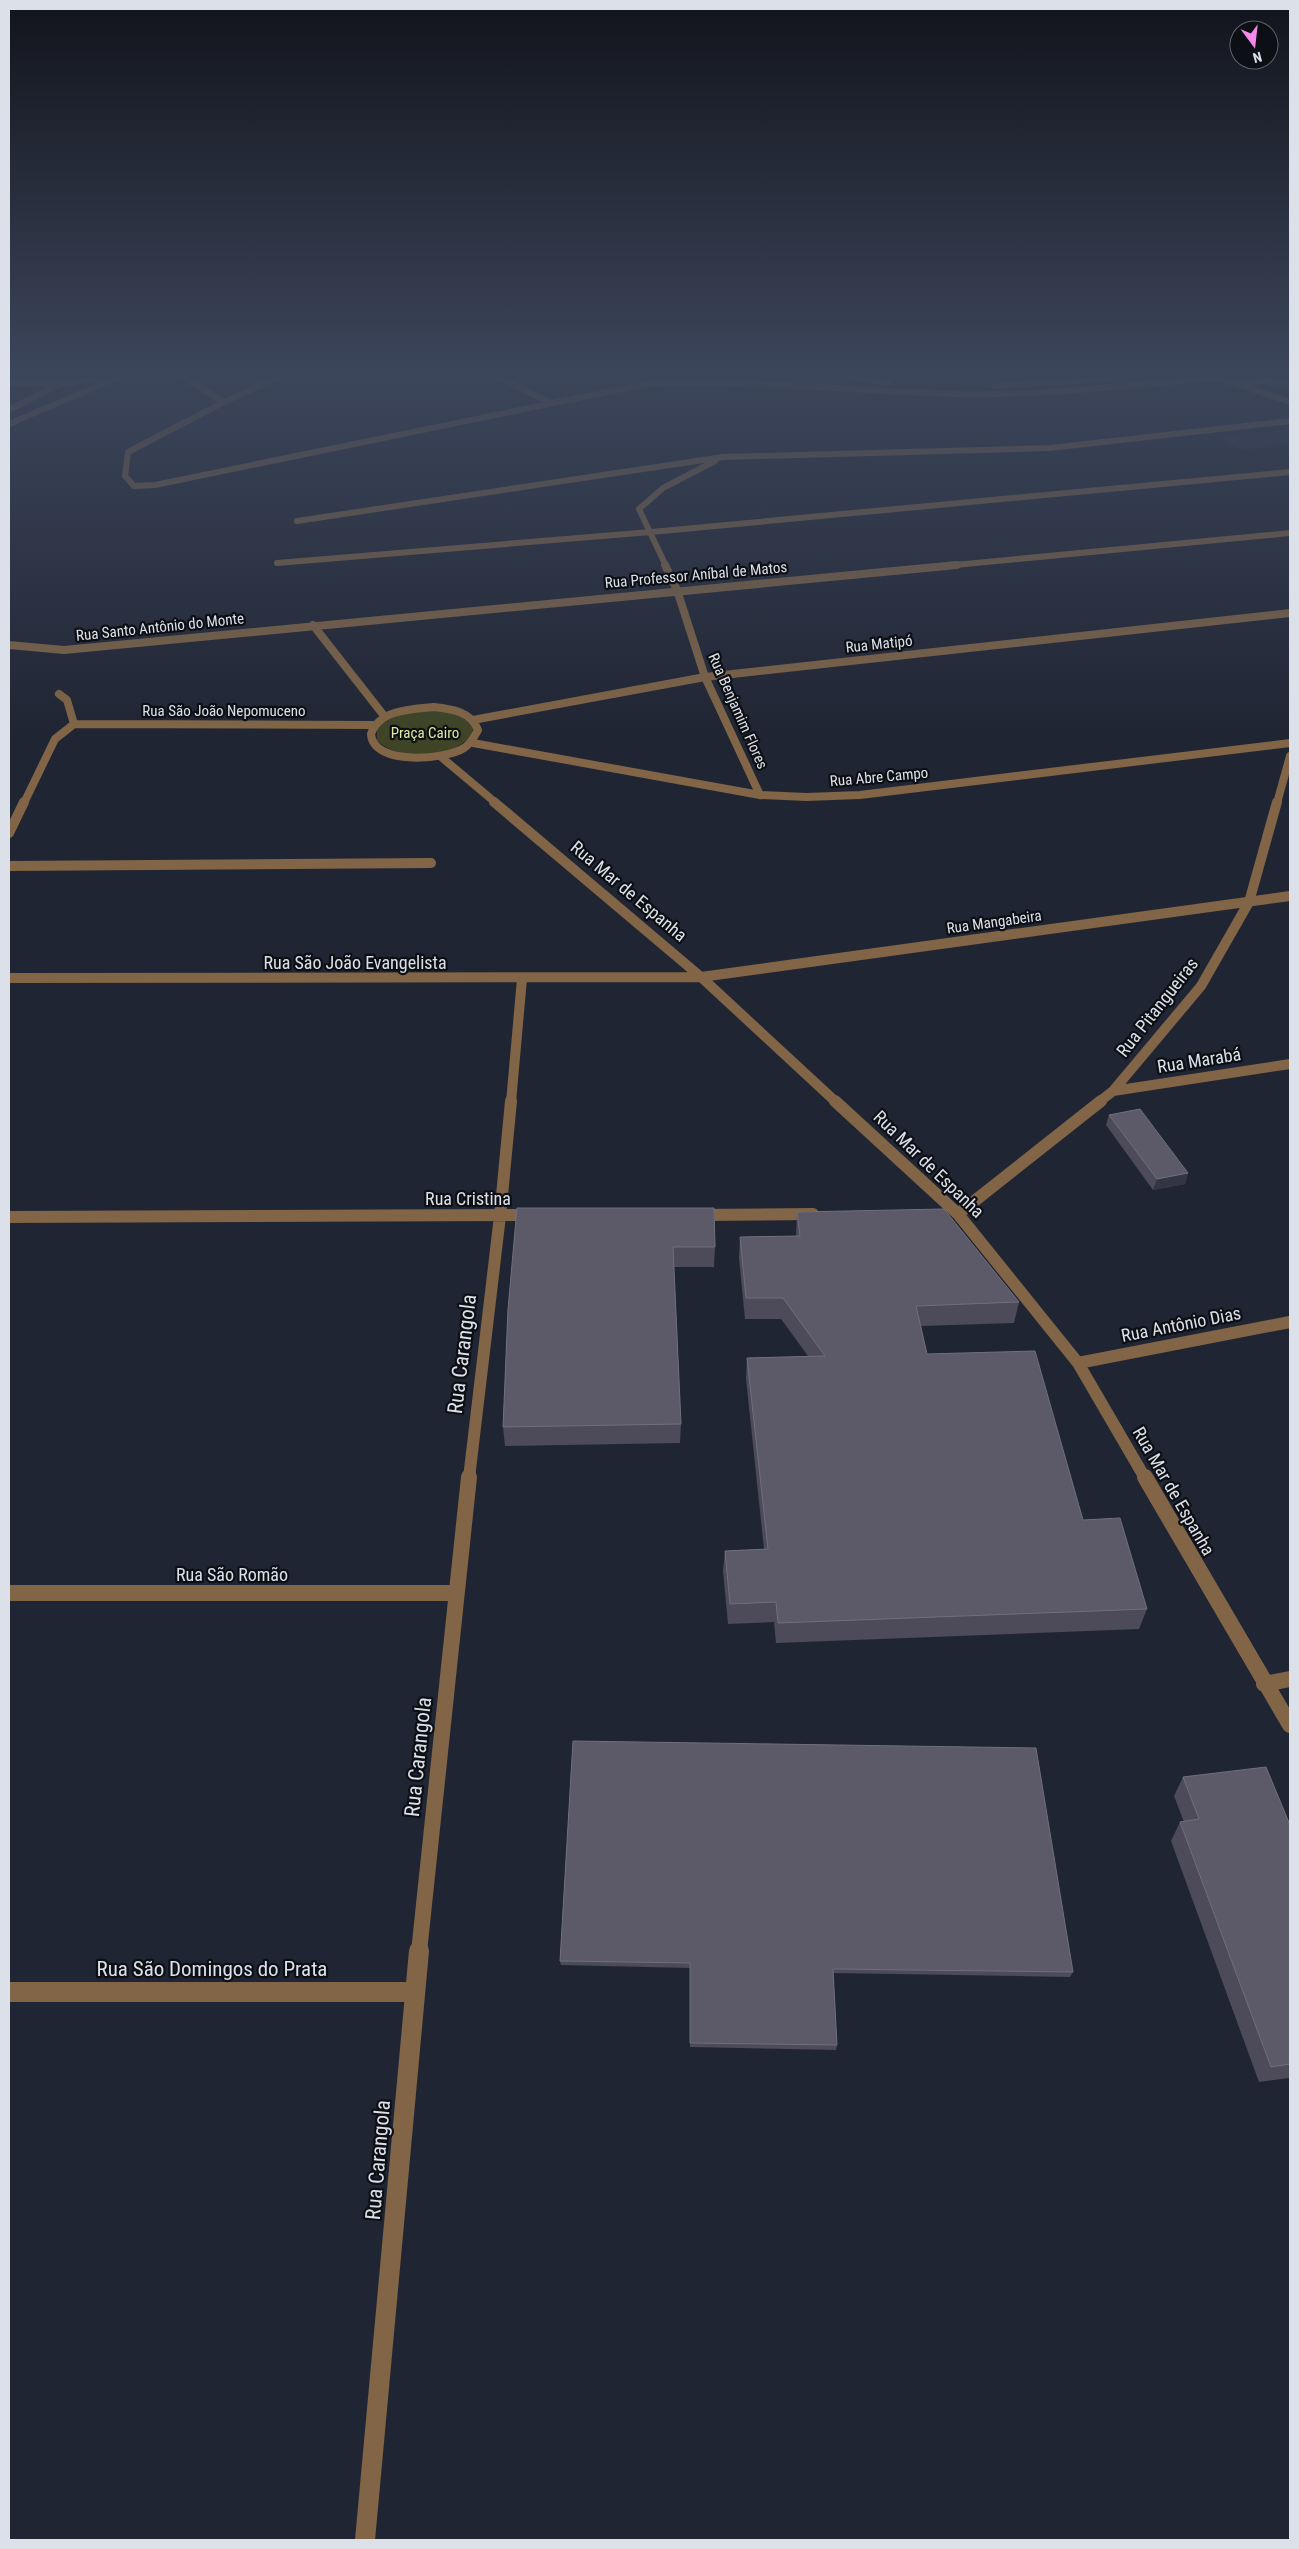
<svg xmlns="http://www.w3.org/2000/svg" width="1299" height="2549" font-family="'Roboto Condensed',sans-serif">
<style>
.built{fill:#272f42}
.green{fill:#3f4427}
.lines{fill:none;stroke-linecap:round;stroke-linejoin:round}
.minor-far5{stroke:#816546;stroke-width:6}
.minor-far4{stroke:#816546;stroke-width:8}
.minor-far3{stroke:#816546;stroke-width:10}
.minor-far2{stroke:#816546;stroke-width:12}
.minor-far1{stroke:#816546;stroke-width:16}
.minor{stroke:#816546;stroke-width:20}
.wall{fill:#4d4a5a}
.shaded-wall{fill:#343544}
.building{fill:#5c5a69;stroke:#706f7d}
.labels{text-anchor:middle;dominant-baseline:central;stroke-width:4.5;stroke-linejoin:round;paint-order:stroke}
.far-street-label{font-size:15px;fill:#dce0e9;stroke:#0c0f14}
.far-park-label{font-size:15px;fill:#deeb9f;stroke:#0c0f14}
.street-label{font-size:18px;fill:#dce0e9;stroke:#0c0f14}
.near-street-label{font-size:21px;fill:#dce0e9;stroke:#0c0f14}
</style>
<rect width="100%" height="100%" fill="#202533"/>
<path class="built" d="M1290,429V444L1241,450L1219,437Z"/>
<path class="green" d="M425,710C444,712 462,711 473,728L472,737C443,759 406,764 377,741V728C392,716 406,712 425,710Z"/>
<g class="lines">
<path class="minor-far5" d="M183,377L224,402
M279,377L224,402L128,452L125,476L134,486L155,485L646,384C750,379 853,391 956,394C1045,396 1135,384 1224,377
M498,377L551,403
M850,377L889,383
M1217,377L1290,402
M9,383L53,384L98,379
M1238,385L1269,380L1290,386
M994,386L1109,379
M9,410L59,384
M9,424L119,377
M297,521L723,457L1050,448L1290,421
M277,563L651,532L1290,472
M666,566L639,509L663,488L715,461
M944,566L1290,533"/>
<path class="minor-far4" d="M665,565L677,590L705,677L760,795
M313,625L385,717
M9,645L64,650L957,565
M59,694L67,700L74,724
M433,707C451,709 471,711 478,730C474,737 471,744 464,748C445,760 373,766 371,734C379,710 411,709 433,707Z
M473,720L705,677L1290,613
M74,724L375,725
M473,743L760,795L806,797L860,795L1290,743
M440,756L496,803
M24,803L55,739L74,724
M1277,803L1290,756"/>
<path class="minor-far3" d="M494,802L701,977L836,1102
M9,833L24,802
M9,866L431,863
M9,978L701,977L1290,896
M1113,1091L1290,1064
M511,1102L522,979
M1099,1102L1113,1091L1201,986L1249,902L1277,802"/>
<path class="minor-far2" d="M835,1101L958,1214L1078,1363L1145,1478
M958,1214L1101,1101
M698,1215L813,1214
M9,1217L533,1215
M1078,1363L1290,1322
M469,1478L500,1216L511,1101"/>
<path class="minor-far1" d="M1145,1477L1290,1725
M9,1593H455
M1264,1684L1290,1679
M419,1952L469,1477"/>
<path class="minor" d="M9,1992H415
M365,2540L419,1951"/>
</g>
<path class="wall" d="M1109,1115L1188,1173L1185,1184L1153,1190L1106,1125Z
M714,1208L715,1247L714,1267H674L681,1424L680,1443L505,1446L503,1427L508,1309Z
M797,1212L1019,1302L1014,1323L921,1326L927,1354L1083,1520L1147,1609L1139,1629L776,1643L774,1622L728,1624L723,1571L725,1551L764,1549L746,1379L747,1358L808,1356L781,1319H745L739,1258L740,1237L796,1236Z
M573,1741L1073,1972L1070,1977L833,1973L837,2045L836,2050L690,2047V1968L561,1965L560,1961Z
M1183,1777L1290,1825V2078L1259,2082L1171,1841L1180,1822H1184L1174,1796Z"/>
<path class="shaded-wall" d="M1188,1173L1185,1184L1153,1190L1157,1179Z"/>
<path class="building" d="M1140,1109L1188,1173L1157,1179L1109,1115Z
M517,1208H714L715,1247H673L681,1424L503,1427L508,1309Z
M944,1209L1019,1302L916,1306L927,1354L1035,1351L1083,1520L1120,1518L1147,1609L778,1623L776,1602L730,1604L725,1551L768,1549L747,1358L825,1356L783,1298H746L740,1237L800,1236L797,1212Z
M573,1741L1036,1748L1073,1972L833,1969L837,2045L690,2043V1963L560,1961Z
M1266,1767L1290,1825V2064L1271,2067L1180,1822L1199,1819L1183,1777Z"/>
<linearGradient id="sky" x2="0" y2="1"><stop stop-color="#12141c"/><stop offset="0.51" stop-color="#3c465b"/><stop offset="1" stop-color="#3c465b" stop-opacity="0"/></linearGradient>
<rect width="1299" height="734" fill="url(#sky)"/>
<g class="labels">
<g class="far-street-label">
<text transform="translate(696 575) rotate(-5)">Rua Professor Aníbal de Matos</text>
<text transform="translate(160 627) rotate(-6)">Rua Santo Antônio do Monte</text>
<text transform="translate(879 644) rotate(-6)">Rua Matipó</text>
<text x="224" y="711">Rua São João Nepomuceno</text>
<text transform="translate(738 711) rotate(66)">Rua Benjamim Flores</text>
<text transform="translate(879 777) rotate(-5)">Rua Abre Campo</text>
<text transform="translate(994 922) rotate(-8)">Rua Mangabeira</text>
</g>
<g class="far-park-label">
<text x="425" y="733">Praça Cairo</text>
</g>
<g class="street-label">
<text transform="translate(629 891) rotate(40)">Rua Mar de Espanha</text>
<text x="355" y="962">Rua São João Evangelista</text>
<text transform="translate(1157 1007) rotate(-52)">Rua Pitangueiras</text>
<text transform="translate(1199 1060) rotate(-9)">Rua Marabá</text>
<text transform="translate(929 1164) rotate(44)">Rua Mar de Espanha</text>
<text x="468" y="1198">Rua Cristina</text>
<text transform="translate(1181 1324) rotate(-11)">Rua Antônio Dias</text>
<text transform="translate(1174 1491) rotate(60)">Rua Mar de Espanha</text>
<text x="232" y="1574">Rua São Romão</text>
</g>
<g class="near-street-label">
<text transform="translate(462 1354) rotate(-83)">Rua Carangola</text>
<text transform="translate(418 1757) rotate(-84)">Rua Carangola</text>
<text x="212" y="1969">Rua São Domingos do Prata</text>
<text transform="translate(378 2160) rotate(-85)">Rua Carangola</text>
</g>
</g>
<rect width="1299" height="2549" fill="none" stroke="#dce0e9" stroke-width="20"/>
<g transform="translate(1254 45) rotate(165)"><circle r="24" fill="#0c0f14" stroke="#5f6369"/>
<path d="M0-4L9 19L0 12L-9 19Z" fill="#f688ec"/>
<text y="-8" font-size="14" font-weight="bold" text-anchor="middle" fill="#dce0e9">N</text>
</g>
</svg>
